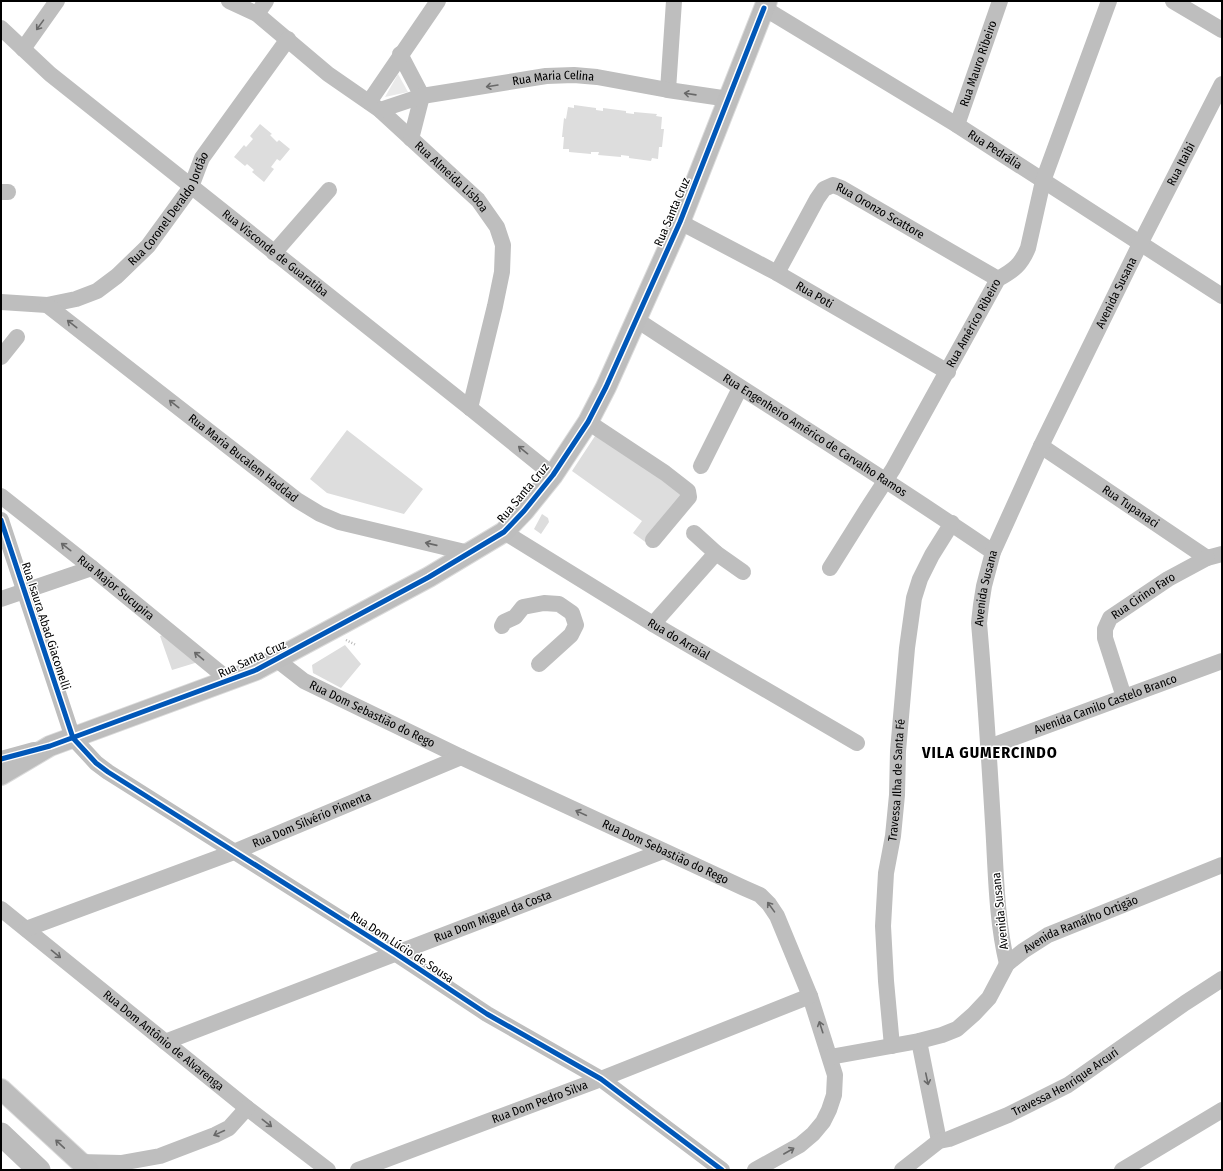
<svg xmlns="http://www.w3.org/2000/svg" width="1223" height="1171" font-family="'Fira Sans Condensed',sans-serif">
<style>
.green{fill:#eaeaea}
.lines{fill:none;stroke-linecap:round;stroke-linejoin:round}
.river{stroke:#bcbcbc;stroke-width:23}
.building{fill:#ddd}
.major-casing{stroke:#dbdbdb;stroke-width:22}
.path{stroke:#b8b8b8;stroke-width:2.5;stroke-dasharray:1 2;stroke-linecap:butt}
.minor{stroke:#bebebe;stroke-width:16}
.major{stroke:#bdbdbd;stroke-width:20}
.cycleway-casing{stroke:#fff;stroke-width:8}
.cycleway{stroke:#0057b8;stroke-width:5}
.oneway{stroke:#686868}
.labels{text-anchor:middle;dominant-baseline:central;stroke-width:3;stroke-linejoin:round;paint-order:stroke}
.street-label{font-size:12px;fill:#000;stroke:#fff}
.district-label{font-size:16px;font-weight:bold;letter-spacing:1px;fill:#000;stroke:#fff}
</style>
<rect width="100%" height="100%" fill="#fff"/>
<path class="green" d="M398,74L408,92L385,97Z"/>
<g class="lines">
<path class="river" d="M1,1134L39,1170"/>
</g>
<path class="building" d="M574,105L596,108V110L603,111V108L626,111V113L634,114V112L657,114L656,116L662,117L661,129H664L662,147H659L658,159L652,158L651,161L629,158V156L621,155V157L598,155L599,152H591V154L569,152V149H563L564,137H562L564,118L566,119L568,107L574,108Z
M260,124L272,134L270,135L277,142L279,140L290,149L280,161L277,159L271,167L274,169L264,182L252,172L254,170L247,164L245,166L234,157L244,145L246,147L253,139L250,136Z
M347,430L423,489L404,514L327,493L310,479Z
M597,433L683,495L648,544L633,533L642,521L572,471Z
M542,514L548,518L549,522L541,534L534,529Z
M167,633L195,658V663L172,670L160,636Z
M345,645L361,664L341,688L313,673L312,665Z"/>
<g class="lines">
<g class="major-casing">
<path id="major" d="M1,775L50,746L256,670L429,577L504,532L524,511L553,475L588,422L606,387L680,222L767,1
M1,1089L89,1170"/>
</g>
<path class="path" d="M346,640L356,645"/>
<g class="minor">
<path id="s1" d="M229,1L257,14L328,74L380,110L478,200L497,227L503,245L502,272L495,306L470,408"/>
<path d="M1173,1L1222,30"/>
<path id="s2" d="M764,8L957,125L1222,296"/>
<path d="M257,14L266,1"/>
<path id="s3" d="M1,28L50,74L470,408L553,475"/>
<path d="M23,49L57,1"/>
<path d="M400,54L422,96L411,139"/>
<path d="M668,90L674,1"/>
<path d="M369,102L438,1"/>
<path id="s4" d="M380,110L422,96L546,76L574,75L597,77L668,90L729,99"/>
<path id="s5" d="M957,125L1000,1"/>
<path d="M1,192H8"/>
<path id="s6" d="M680,222L777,273L948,372"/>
<path d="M274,253L329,190"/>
<path id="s7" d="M777,273L817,199L824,189L833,185L841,188L998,279"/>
<path id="s8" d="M1,302L47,305L76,299L97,291L117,276L148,246L191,187L202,158L288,39"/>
<path id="s9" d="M47,305L297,500L320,514L339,522L469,553"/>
<path id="s10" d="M637,320C755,398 876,472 993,552"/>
<path d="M1,357L17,337"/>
<path d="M588,422L665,473L683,487L688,491L689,497L653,540"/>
<path id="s11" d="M1041,446L1207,558L1222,554"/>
<path d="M701,466L740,388"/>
<path id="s12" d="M1,496L92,568L230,681"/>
<path d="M1,520L73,738L96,763L108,772L395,953L487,1014L601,1079L722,1170"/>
<path id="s13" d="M504,532L653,624L857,743"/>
<path d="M694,533L716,553L743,572"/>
<path id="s14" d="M830,568L867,509L893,469L998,279C1014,270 1021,265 1028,248L1043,181L1109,1"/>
<path d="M1,599L92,568"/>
<path d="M653,624L716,553"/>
<path d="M502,626L504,622L515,617L523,607L544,603L559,604L572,613L576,625L571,635L539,664"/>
<path id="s15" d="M277,660L304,681L461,757L744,888L760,895L769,904L777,916L810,996L835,1075L834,1095L829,1110L823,1122L813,1134L800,1145L755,1170"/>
<path id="s16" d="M1124,697L1105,638V629L1110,618L1168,579L1207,558"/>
<path id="s17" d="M989,747L1222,661"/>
<path d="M1,759L34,750"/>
<path id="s18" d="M1,909L247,1108L328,1170"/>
<path id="s19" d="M26,929L234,852L461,757"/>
<path id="s20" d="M1007,964C996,918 996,870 993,823C989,756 985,690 979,623L981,605L984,586L993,552L1041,446L1140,244L1222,84"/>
<path d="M919,1041L939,1141"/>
<path id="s21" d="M165,1042L663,851"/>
<path id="s22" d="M892,1046L886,981L883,926L886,873L893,836L897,795L898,751L907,648L914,598L920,579L932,555L952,523"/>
<path id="s23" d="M830,1057L919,1041L942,1035L957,1029L974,1014L989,998L1007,964L1023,951L1048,935L1222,865"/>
<path d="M80,1162L121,1163L160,1156L215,1135L229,1128L247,1108"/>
<path id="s24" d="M358,1170L601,1079L810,996"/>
<path id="s25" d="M902,1170L939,1141L949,1139L1008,1115L1068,1085L1185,1003L1222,979"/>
<path d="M1122,1170L1222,1110"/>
</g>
<use href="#major" class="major"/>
<g class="cycleway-casing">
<path id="cycleway" d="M1,520L73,738L96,763L108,772L395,953L487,1014L601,1079L722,1170
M1,759L50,746L256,670L429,577L504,532L524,511L553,475L588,422L606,387L680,222L764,8"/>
</g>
<use href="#cycleway" class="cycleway"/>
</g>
<defs><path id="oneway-shaft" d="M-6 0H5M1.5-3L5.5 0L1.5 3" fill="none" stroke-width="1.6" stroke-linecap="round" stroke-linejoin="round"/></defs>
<g class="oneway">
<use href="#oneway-shaft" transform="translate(40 25) rotate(126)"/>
<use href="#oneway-shaft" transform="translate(492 86) rotate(171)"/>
<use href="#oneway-shaft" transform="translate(690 94) rotate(-172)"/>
<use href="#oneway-shaft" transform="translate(72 324) rotate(-142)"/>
<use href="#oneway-shaft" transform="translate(174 404) rotate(-142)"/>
<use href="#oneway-shaft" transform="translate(523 450) rotate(-141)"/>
<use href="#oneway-shaft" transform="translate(431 544) rotate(-167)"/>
<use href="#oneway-shaft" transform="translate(66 547) rotate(-142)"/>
<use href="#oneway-shaft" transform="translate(199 656) rotate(-140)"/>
<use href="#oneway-shaft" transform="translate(581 813) rotate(-155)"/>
<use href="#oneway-shaft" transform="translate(771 907) rotate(-126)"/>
<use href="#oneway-shaft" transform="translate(56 954) rotate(39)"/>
<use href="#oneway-shaft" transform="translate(821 1027) rotate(-108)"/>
<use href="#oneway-shaft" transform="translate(927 1079) rotate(78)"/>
<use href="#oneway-shaft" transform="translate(267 1123) rotate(38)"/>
<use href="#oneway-shaft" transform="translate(219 1133) rotate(155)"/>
<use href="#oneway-shaft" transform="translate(60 1144) rotate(-137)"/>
<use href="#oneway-shaft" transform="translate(789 1151) rotate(-30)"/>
</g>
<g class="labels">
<g class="street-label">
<text stroke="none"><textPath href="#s5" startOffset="65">Rua Mauro Ribeiro</textPath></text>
<text stroke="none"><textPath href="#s4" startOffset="177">Rua Maria Celina</textPath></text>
<text stroke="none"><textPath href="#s2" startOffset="271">Rua Pedrália</textPath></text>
<text stroke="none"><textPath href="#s20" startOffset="846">Rua Itaibi</textPath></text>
<text stroke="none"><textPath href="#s1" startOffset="285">Rua Almeida Lisboa</textPath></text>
<text stroke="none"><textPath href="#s8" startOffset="209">Rua Coronel Deraldo Jordão</textPath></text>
<text transform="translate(672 212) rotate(-67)">Rua Santa Cruz</text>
<text stroke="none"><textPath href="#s7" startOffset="160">Rua Oronzo Scattore</textPath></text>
<text stroke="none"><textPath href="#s3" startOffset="355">Rua Visconde de Guaratiba</textPath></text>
<text stroke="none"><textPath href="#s20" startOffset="702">Avenida Susana</textPath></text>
<text stroke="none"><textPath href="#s6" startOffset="153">Rua Poti</textPath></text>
<text stroke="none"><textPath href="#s14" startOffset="284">Rua Américo Ribeiro</textPath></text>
<text stroke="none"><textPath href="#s10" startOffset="212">Rua Engenheiro Américo de Carvalho Ramos</textPath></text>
<text stroke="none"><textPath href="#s9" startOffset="249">Rua Maria Bucalem Haddad</textPath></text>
<text transform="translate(523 493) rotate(-50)">Rua Santa Cruz</text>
<text stroke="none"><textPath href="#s11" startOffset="108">Rua Tupanaci</textPath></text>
<text stroke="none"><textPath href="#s12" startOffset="147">Rua Major Sucupira</textPath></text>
<text stroke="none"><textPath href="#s20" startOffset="378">Avenida Susana</textPath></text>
<text stroke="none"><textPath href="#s16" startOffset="123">Rua Cirino Faro</textPath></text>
<text transform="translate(46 626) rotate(72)">Rua Isaura Abad Giacomelli</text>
<text stroke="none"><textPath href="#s13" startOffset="205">Rua do Arraial</textPath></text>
<text transform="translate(252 659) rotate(-25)">Rua Santa Cruz</text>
<text stroke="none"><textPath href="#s17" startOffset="124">Avenida Camilo Castelo Branco</textPath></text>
<text stroke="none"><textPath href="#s15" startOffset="110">Rua Dom Sebastião do Rego</textPath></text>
<text stroke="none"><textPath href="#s22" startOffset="267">Travessa Ilha de Santa Fé</textPath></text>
<text stroke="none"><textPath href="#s19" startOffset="306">Rua Dom Silvério Pimenta</textPath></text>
<text stroke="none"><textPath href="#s15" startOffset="434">Rua Dom Sebastião do Rego</textPath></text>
<text transform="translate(1000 911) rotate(-96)">Avenida Susana</text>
<text stroke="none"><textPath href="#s21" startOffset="351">Rua Dom Miguel da Costa</textPath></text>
<text stroke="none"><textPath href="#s23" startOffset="298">Avenida Ramálho Ortigão</textPath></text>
<text transform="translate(402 947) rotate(33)">Rua Dom Lúcio de Sousa</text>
<text stroke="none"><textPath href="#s18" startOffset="209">Rua Dom Antônio de Alvarenga</textPath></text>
<text stroke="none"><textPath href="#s25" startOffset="187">Travessa Henrique Arcuri</textPath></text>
<text stroke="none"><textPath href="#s24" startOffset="194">Rua Dom Pedro Silva</textPath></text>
</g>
<g class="district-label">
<text x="990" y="752">VILA GUMERCINDO</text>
</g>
</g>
<rect width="1223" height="1171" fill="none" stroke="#000000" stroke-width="4"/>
</svg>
